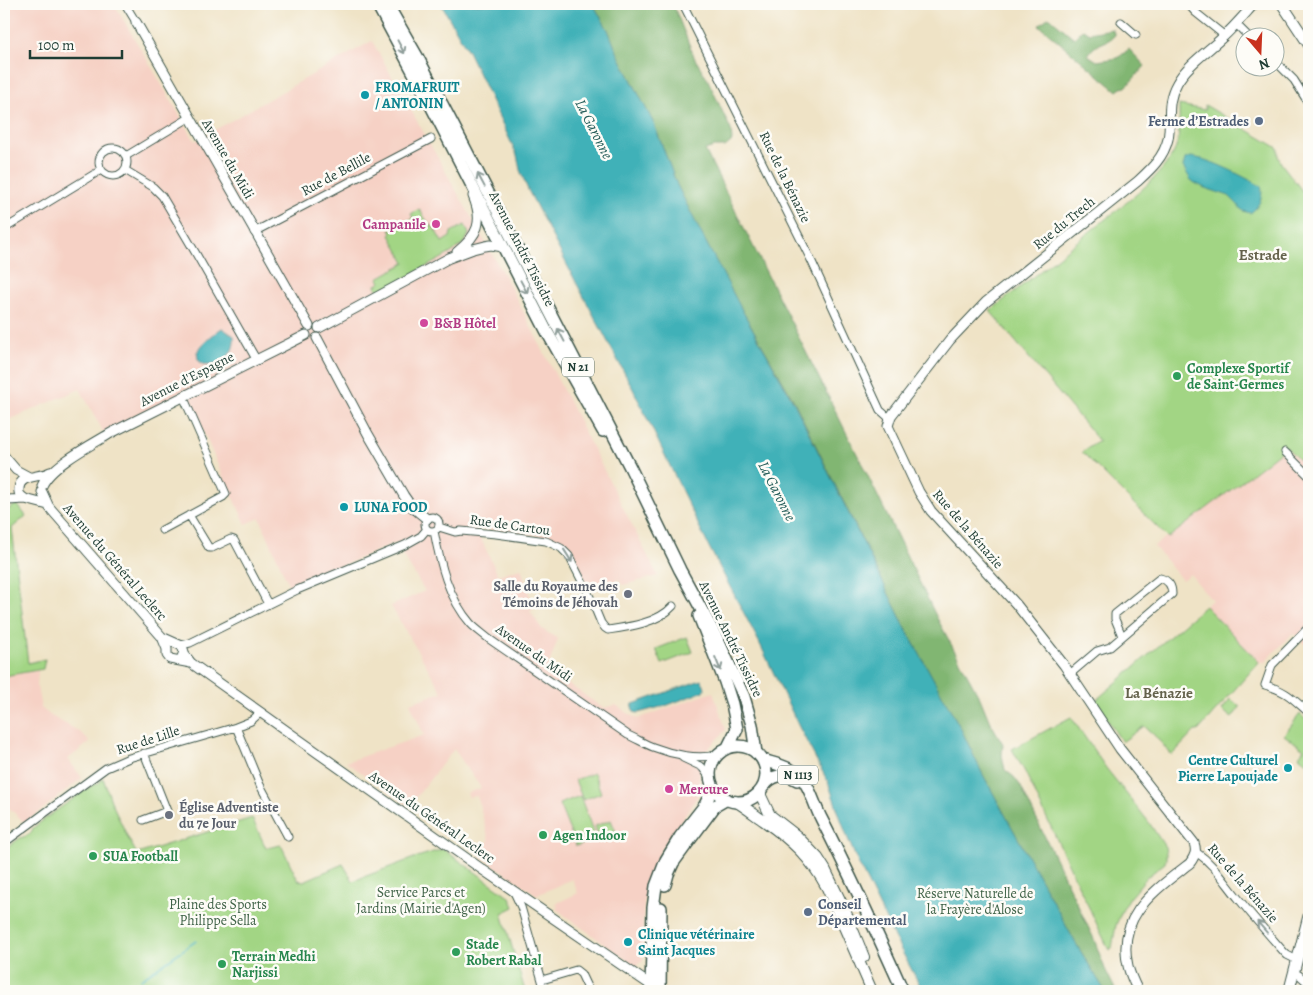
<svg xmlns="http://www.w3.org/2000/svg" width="1313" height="995" font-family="Alegreya,serif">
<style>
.built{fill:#f6d1c5}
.green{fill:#a2d584;stroke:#60895c}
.forest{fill:#81b672;stroke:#507a53}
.water{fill:#40b1b8;stroke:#307776}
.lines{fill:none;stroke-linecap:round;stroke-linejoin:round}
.stream{stroke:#40b1b8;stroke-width:2}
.minor-casing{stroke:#3e564a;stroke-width:9}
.tertiary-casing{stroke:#3e564a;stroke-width:11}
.secondary-casing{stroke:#3e564a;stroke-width:12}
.primary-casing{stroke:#3e564a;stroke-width:14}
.minor{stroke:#fff;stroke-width:7}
.tertiary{stroke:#fff;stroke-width:9}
.secondary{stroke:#fff;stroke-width:10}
.primary{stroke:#fff;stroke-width:11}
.oneway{stroke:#8f9e9a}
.culture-dot{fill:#0f9aa8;stroke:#fdfcf7;stroke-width:2}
.service-dot{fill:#5c6f8a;stroke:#fdfcf7;stroke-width:2}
.hotel-dot{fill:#d1479c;stroke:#fdfcf7;stroke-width:2}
.leisure-dot{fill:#2e9e5b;stroke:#fdfcf7;stroke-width:2}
.worship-dot{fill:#6b7280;stroke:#fdfcf7;stroke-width:2}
.labels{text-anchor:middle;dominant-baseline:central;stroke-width:5;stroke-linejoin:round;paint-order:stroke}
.shield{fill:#fdfcf7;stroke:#62766e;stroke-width:1}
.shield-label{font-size:12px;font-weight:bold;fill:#1f3d34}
.culture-label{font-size:14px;font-weight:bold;fill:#0d838f;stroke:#fdfcf7;text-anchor:start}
.service-label{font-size:14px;font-weight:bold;fill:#4e5e75;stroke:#fdfcf7;text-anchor:end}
.street-label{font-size:14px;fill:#1f3d34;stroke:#fdfcf7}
.hotel-label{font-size:14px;font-weight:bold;fill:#b23c85;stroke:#fdfcf7;text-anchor:start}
.leisure-label{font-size:14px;font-weight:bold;fill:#27864d;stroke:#fdfcf7;text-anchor:start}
.worship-label{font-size:14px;font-weight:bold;fill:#5b616d;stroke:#fdfcf7;text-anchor:end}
.park-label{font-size:14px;fill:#406348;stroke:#fdfcf7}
.water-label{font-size:15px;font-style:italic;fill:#29605c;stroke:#fdfcf7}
.neighbourhood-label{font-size:15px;font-weight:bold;fill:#64624b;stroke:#fdfcf7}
</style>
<rect width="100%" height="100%" fill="#fdfcf7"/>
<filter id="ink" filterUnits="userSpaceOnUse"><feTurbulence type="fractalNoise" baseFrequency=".02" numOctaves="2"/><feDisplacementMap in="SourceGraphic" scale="10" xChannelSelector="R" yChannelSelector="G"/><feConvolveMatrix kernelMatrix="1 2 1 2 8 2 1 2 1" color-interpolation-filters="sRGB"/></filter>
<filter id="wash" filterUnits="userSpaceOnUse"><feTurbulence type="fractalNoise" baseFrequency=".0096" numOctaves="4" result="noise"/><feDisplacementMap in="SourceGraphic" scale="20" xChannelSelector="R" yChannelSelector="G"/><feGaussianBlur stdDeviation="1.12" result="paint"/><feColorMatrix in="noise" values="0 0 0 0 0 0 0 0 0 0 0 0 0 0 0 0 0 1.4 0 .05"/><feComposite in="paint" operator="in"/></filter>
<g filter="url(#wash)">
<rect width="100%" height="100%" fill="#efe3c6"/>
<path class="built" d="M4,4H114L195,141L372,41L510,286L658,576L623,585L619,579L591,592L574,557L567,546L557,540L543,536L476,528L498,575L521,568L534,609L530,611L542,629L558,639L547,669L603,708L616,705L637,719L713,692L726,730L705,752L700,772L697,797L660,851L651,871L645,896L643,916V961L635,966L556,909L558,906L555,904L578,893L572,879L537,895L479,855L489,840L477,796L469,797L467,793L481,788L454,749L409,806L346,762L424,735L410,703L442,692L391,606L425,591L395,543L290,588L260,518L246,524L222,475L186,390L104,433L80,389L4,422Z
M1286,447L1309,470V646L1306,645L1293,633L1265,662H1259L1205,606L1212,600L1190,574L1182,580L1154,546L1266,463Z
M38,671L37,687L41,708L51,716L80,732L90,742L68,759L82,778L25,823L4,803V676Z"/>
<path class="green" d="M1179,105L1205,110V105L1278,148V156L1281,163L1309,200V470L1286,447L1266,463L1168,538L1082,452L1099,441L990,311C1026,282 1062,254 1098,225C1122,206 1158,180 1173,154C1181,140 1179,121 1179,105Z
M419,209L431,227L433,226L442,242L450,237L451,232L465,225L469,234L465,242L451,253L381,292L378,290L375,286L381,282L378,278L405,263L390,235L392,233L390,230L413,218L411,214Z
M17,504L26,516L12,528L28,663L45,659L43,669L4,676V512Z
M1205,606L1259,662L1198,731H1195L1172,755L1154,735L1144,726L1122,742L1095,701Z
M687,637L693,652L662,664L656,649Z
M1230,699L1240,707L1232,718L1222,710Z
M1300,714L1309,723V764L1299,756L1304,749L1284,735Z
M1071,717L1106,768L1148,821L1165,847L1166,853V859L1165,863L1147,877L1130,897L1122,911L1116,925L1112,948L1109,950L1025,772L1012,749Z
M594,773L601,793L583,800L575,780Z
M103,778L111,801L128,838L137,854L252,818L266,848L281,845L298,880L304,881L343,864L353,881L414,858L443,849L510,897L514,907L502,913L525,991H4V850L20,838L29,835L32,832L33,828L50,815L94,784H98Z
M580,796L596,839L576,846L559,804Z
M611,820L616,832L599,838L595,826Z"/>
<path class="forest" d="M593,4H673L695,59L707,78L731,130L732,141L725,147H714L705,150L866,472L937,618L980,698L989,720L1003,744L1002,755L1005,770L1014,777L1020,785L1094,939L1105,969L1116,991H1105L1075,942L982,773L961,729L907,631L794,401L742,310L699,229L677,185L654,124L616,50L608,30Z
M1049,17L1074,38L1083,29L1089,33L1112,29L1115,35C1106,45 1096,41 1088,55L1097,61L1118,58L1129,49L1145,66L1126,87L1121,88L1117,91L1039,25Z"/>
<path class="water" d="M441,4H593L608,30L616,50L654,124L677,185L699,229L742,310L793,401L907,631L961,729L982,773L1075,942L1105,991H923L893,935L858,863L846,834L828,782L799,727L759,642L709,547L633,389L578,286L528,190L520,170L517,155L469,53Z
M1190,157C1210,158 1242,176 1261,186C1264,195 1259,208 1250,213L1243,211L1237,204L1229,196L1205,188L1195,183L1191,180L1183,167L1185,159Z
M222,328L234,336C236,356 220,366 202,364L198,359L197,352C202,344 214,333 222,328Z
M701,680C704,683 706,688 704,691L668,705L638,713L634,712L632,707L633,704Z"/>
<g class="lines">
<path class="stream" d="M141,979L196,941
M113,991L123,984"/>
</g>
</g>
<g filter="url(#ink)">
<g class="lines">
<g class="minor-casing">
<path id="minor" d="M125,4L136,22
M683,4L812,262L880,410L889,418
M1188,4L1195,12L1225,36
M1121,22L1136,35
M1236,24L1250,38
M1276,62L1294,80L1309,104
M99 162a14 14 0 1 1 28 0a14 14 0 1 1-28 0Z
M126,156L189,118
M125,170L153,187L162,196L195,252L256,359
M4,229L101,170
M254,232L431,139
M1285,452L1309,476
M189,515L209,548H212L231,539L234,540L268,604
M425 524a7 7 0 1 1 14 0a7 7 0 1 1-14 0Z
M439,527L455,532L461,531L496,534L546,541L561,548L569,556L591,599L601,623L605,628L608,630C629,627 658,623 673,606
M162,530L223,497L226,494L183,396
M434,531C440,563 448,598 471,624C476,629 483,634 489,639L628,735C637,739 645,744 653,747C671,754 697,760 716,755
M1309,627L1272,665L1265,685C1287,691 1292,698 1309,713
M181,645L190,643L297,590L405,545L421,536L427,529
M1070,674L1097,651L1110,647L1172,594C1172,585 1168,580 1160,578L1115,614V619L1122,636
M236,727L260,785L288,837
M683,758L702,767L710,778
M143,820L167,811L144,753
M4,843L106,768L129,758L236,727L251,721L260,713
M1196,852C1214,864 1224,881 1238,898C1253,917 1268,934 1284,952L1287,955L1297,960
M514,892L521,907L545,991
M1294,973L1299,975L1309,984
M542,980L576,970L581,974L589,991"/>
</g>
<g class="tertiary-casing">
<path id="tertiary" d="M136,22L309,326
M457,252C478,235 484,222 473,196
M319,328L449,258L473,249L485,246L491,245L503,247
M317,338L368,434L404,496L411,506L427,519
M4,456L16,470L29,477
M42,486C50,466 93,444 111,433L306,335
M42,492L48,505L50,508L162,637L167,649V655L170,659L191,663
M25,499C21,496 18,494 19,489C19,474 40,478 50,472
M8,500L25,499L48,505
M162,637L182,646L184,652L182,657
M184,654L191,663L483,870L655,988
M1138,991C1134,983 1130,975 1128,966C1116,915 1156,890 1190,863C1195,856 1197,851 1194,843L1120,749L1064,665L1016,604L931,511L919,492L888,426L891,416L950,340L986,302L1138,181C1151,169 1164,157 1168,139C1172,118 1165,104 1177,83C1186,66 1208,51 1223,37C1234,27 1244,15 1254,4"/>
</g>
<g class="secondary-casing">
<path id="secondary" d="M1282,4L1309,45
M761,790V796L770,815L797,836L818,858L825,869L844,908L864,957
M735,801C745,807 754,814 764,821C791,840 811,858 827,888L872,991
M1289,991L1309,914"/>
</g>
<g class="primary-casing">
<path id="primary" d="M377,4L425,94L546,330L603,431
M387,4L418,58L504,223L631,469L680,570L718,640L744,697L752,725L756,753
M699,616L725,682L732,704L737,729L728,747
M710 774a28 28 0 1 1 56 0a28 28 0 1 1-56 0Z
M763,760C775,764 791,767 801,777C811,788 814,805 821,818C850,875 877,933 903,991
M764,786C772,775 785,772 797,780
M665,885L668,874L673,863L689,841L715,806L727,799
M651,991L653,908L656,886L666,860L680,837L705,805L708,799L712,784
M660,991L661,908"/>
</g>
<use href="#minor" class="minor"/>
<use href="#tertiary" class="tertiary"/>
<use href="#secondary" class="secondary"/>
<use href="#primary" class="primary"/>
</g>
<defs><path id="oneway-shaft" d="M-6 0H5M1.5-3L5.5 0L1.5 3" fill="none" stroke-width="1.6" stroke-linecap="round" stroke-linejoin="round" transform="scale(1.25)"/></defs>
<g class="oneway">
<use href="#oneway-shaft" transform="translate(401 47) rotate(62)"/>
<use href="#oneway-shaft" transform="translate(481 180) rotate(-118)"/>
<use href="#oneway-shaft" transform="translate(524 287) rotate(62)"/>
<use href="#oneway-shaft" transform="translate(561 335) rotate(-118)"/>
<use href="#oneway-shaft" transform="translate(568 556) rotate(58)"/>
<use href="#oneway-shaft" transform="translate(718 664) rotate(68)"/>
<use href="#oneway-shaft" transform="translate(1262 927) rotate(-131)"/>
</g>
</g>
<g class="culture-dot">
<circle cx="365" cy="95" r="5"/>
<circle cx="344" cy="507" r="5"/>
<circle cx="1288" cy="768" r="5"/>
<circle cx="628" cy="942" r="5"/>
</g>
<g class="service-dot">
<circle cx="1259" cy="121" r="5"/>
<circle cx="808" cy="912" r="5"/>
</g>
<g class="hotel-dot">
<circle cx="436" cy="224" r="5"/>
<circle cx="424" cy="323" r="5"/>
<circle cx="669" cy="789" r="5"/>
</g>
<g class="leisure-dot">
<circle cx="1177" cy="376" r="5"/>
<circle cx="543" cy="835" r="5"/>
<circle cx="93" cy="856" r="5"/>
<circle cx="456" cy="952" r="5"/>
<circle cx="222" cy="964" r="5"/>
</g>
<g class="worship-dot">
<circle cx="628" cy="594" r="5"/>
<circle cx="169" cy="815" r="5"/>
</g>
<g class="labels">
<g class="shield">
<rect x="562" y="357.5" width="32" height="19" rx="4"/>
<rect x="778" y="765.5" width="40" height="19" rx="4"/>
</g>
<g class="shield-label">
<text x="578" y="367">N 21</text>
<text x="798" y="775">N 1113</text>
</g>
<g class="culture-label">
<text x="375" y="87">FROMAFRUIT<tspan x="375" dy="16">/ ANTONIN</tspan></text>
<text x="354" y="507">LUNA FOOD</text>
<text x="1278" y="760" text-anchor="end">Centre Culturel<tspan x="1278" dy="16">Pierre Lapoujade</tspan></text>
<text x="638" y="934">Clinique vétérinaire<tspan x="638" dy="16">Saint Jacques</tspan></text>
</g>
<g class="service-label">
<text x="1249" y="121">Ferme d’Estrades</text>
<text x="818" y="904" text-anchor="start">Conseil<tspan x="818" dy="16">Départemental</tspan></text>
</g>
<g class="street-label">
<text transform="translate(228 159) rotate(60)">Avenue du Midi</text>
<text transform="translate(336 174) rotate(-28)">Rue de Bellile</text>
<text transform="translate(785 177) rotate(64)">Rue de la Bénazie</text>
<text transform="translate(1064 223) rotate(-39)">Rue du Trech</text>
<text transform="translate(522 249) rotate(63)">Avenue André Tissidre</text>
<text transform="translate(187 379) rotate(-27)">Avenue d'Espagne</text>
<text transform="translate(510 525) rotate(8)">Rue de Cartou</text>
<text transform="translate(968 529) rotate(49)">Rue de la Bénazie</text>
<text transform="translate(115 562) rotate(49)">Avenue du Général Leclerc</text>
<text transform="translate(731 639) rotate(64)">Avenue André Tissidre</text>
<text transform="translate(534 653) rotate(35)">Avenue du Midi</text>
<text transform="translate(148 740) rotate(-18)">Rue de Lille</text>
<text transform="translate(432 817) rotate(35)">Avenue du Général Leclerc</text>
<text transform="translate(1243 883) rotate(49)">Rue de la Bénazie</text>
</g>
<g class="hotel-label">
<text x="426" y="224" text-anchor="end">Campanile</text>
<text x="434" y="323">B&amp;B Hôtel</text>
<text x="679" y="789">Mercure</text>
</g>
<g class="leisure-label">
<text x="1187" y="368">Complexe Sportif<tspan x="1187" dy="16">de Saint-Germes</tspan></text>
<text x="553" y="835">Agen Indoor</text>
<text x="103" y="856">SUA Football</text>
<text x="466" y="944">Stade<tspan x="466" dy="16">Robert Rabal</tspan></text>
<text x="232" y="956">Terrain Medhi<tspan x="232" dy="16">Narjissi</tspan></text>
</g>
<g class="worship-label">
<text x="618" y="586">Salle du Royaume des<tspan x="618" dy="16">Témoins de Jéhovah</tspan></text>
<text x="179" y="807" text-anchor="start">Église Adventiste<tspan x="179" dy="16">du 7e Jour</tspan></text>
</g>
<g class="park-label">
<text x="421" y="892">Service Parcs et<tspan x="421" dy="16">Jardins (Mairie d'Agen)</tspan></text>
<text x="975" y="893">Réserve Naturelle de<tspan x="975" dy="16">la Frayère d'Alose</tspan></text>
<text x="218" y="904">Plaine des Sports<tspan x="218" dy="16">Philippe Sella</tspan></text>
</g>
<g class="water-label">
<text transform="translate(594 129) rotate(63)">La Garonne</text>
<text transform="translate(777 491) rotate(63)">La Garonne</text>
</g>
<g class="neighbourhood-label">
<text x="1263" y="255">Estrade</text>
<text x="1159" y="693">La Bénazie</text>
</g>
</g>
<rect width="1313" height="995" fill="none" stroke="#fdfcf7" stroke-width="20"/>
<g transform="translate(1260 52) rotate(161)"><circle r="24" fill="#fdfcf7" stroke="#a4b0a9"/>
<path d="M0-4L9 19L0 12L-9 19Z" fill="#c8321e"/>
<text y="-8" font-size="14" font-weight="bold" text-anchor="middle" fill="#1f3d34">N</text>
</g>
<path d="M30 50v8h92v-8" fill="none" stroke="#1f3d34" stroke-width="2.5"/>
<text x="38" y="50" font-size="15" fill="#1f3d34" stroke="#fdfcf7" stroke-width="4" paint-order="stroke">100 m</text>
</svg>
